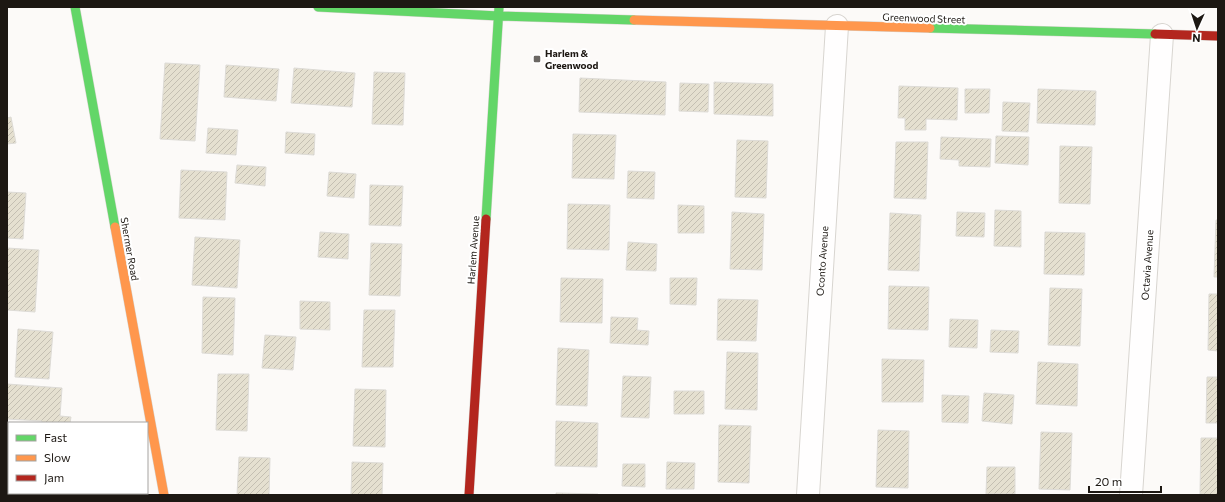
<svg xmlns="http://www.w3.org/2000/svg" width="1225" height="502" viewBox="0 0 1225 502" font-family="Commissioner,sans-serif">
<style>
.building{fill:url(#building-hatch);stroke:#dddbd6}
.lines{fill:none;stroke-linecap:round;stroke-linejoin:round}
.street-casing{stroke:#d8d5d0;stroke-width:24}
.fast-casing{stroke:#d8d5d0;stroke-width:10}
.slow-casing{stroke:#d8d5d0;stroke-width:10}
.jam-casing{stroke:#d8d5d0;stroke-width:10}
.street{stroke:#fffefe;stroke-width:22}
.fast{stroke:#63d668;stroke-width:9}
.slow{stroke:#ff974d;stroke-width:9}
.jam{stroke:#b3261e;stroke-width:9}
.poi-dot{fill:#6b6763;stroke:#fff;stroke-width:1.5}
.labels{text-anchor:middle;stroke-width:4;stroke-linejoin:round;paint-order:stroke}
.street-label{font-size:10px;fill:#1d1813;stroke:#fff}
.poi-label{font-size:10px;font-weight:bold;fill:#1d1813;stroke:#fff;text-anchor:start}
</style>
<defs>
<pattern id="building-hatch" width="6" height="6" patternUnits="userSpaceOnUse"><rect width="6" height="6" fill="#e5e0d0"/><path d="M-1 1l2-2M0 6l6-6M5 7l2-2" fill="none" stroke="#c4bfb2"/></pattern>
</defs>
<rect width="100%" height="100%" fill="#fcfaf8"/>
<path class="building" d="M165,63L200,65L195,141L160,139Z
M226,65L279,69L276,101L224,97Z
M294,68L355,73L352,107L291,103Z
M374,72L405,73L403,125L372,124Z
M580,78L666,82L665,115L579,112Z
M714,82L773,84V116L714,114Z
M680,83L709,84L708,112L679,111Z
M899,86L958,88L957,120L926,119V130H905V118H898Z
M965,89H990L989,113H965Z
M1038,89L1096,91L1095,125L1037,123Z
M1003,102L1030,103L1028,132L1002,131Z
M11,117L16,143L7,144V118Z
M208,128L238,130L236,155L206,153Z
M286,132L315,134L314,155L285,153Z
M573,134L616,135L614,179L572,178Z
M996,136L1029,137L1028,165L995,163Z
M941,137L991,139L990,167L959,166V160L940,159Z
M737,140L768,141L766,198L735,197Z
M896,142H928L926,199L894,198Z
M1060,146L1092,147L1090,204L1059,203Z
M237,165L266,167L265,186L235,183Z
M181,170L227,172L225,220L179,218Z
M628,171L655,172L654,199L627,198Z
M329,172L356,174L354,198L327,196Z
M370,185L403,186L401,226L369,225Z
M7,192L26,193L23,239L7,238Z
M568,204L610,205L609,250L567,249Z
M678,205L704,206V233H678Z
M995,210L1021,211V247L994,246Z
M732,212L764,214L762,270L730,269Z
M957,212L985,213L984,237L956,236Z
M890,213L921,215L919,271L888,270Z
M1216,220H1218V277H1214Z
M320,232L349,234L348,259L318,257Z
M1045,232L1085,233L1084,275L1044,274Z
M195,237L240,240L237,288L192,285Z
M628,242L657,244L656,271L626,270Z
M371,243L402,244L400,296L369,295Z
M7,248L39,250L35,312L7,310Z
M561,278L603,279L602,323L560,322Z
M670,278H697L696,305L670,304Z
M889,286L929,287L928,330L888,329Z
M1050,288L1082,289L1080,346L1048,345Z
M1209,294H1218V351L1208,350Z
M203,297L235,298L233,355L202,353Z
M718,299L758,300L756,341L717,340Z
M300,301L330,302V330L300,329Z
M364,310H395L393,367H362Z
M611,317L638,318L637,330L649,331L648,345L610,343Z
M950,319L978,320L977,348L949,347Z
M18,329L53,332L49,379L15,377Z
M991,330L1019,331L1018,353L990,352Z
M265,335L296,337L293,370L262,368Z
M558,348L589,350L587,406L556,405Z
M727,352L758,353L757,410L725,409Z
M882,359L924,360L923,402H882Z
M1038,362L1078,364L1077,406L1036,404Z
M218,374H249L247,431L216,430Z
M623,376L651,377L649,418L621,417Z
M1207,377H1218V423H1206Z
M7,384L62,388L60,416L71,417L70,423H42V421L7,419Z
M355,389L386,390L385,447L353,446Z
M674,391H704V414H674Z
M984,393L1014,395L1012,424L982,421Z
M942,395L969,396L968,423L942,422Z
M556,421L598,423L597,467L555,466Z
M719,425L751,426L749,483L718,482Z
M878,430L909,431L908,488L876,487Z
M1041,432L1072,433L1070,490L1039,489Z
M1201,438H1218V495L1200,494Z
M239,457L270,458L269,495H237Z
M352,462L383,463L382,495H351Z
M667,462L695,463L694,489H666Z
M623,464H645V487L622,486Z
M987,467H1015V494H986Z
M25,493H82V495Z
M556,493L598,494V495H556Z"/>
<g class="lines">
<g class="street-casing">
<path id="street" d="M808,495L837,26
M1131,495L1162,35"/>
</g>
<g class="fast-casing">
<path id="fast" d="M75,7L115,227
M318,7L499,16L634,20
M930,28L1155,34
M486,219L499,7"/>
</g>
<g class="slow-casing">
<path id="slow" d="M634,20L930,28
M115,227L164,495"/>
</g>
<g class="jam-casing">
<path id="jam" d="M1155,34L1218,36
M469,495L486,219"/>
</g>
<use href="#street" class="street"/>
<use href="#fast" class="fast"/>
<use href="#slow" class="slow"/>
<use href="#jam" class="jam"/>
</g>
<rect class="poi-dot" x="533" y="55" width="8" height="8" rx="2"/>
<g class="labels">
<g class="street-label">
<text transform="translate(924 18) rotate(2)" y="4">Greenwood Street</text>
<text transform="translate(130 249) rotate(80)" y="4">Shermer Road</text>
<text transform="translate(473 250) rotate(-86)" y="4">Harlem Avenue</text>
<text transform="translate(822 261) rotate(-86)" y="4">Oconto Avenue</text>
<text transform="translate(1147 265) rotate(-86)" y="4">Octavia Avenue</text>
</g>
<g class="poi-label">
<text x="545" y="57">Harlem &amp;<tspan x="545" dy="12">Greenwood</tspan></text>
</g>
</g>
<rect width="1225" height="502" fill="none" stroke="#1d1813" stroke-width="16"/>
<rect x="8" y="422" width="140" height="72" fill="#ffffff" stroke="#a5a3a1"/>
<rect x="16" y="435" width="20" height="6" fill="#63d668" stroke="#a5a3a1"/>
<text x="44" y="442" font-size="12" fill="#1d1813">Fast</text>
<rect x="16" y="455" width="20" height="6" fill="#ff974d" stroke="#a5a3a1"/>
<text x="44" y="462" font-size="12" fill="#1d1813">Slow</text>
<rect x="16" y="475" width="20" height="6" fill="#b3261e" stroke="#a5a3a1"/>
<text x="44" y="482" font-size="12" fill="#1d1813">Jam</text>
<g transform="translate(1197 28) rotate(183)" stroke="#ffffff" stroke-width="3" paint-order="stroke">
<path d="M0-3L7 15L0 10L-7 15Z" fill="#1d1813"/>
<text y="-6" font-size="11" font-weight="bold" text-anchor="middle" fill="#1d1813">N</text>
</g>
<path d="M1089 486v6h72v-6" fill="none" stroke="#1d1813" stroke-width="2"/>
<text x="1095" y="486" font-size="12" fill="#1d1813" stroke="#ffffff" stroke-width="3" paint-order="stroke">20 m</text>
</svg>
